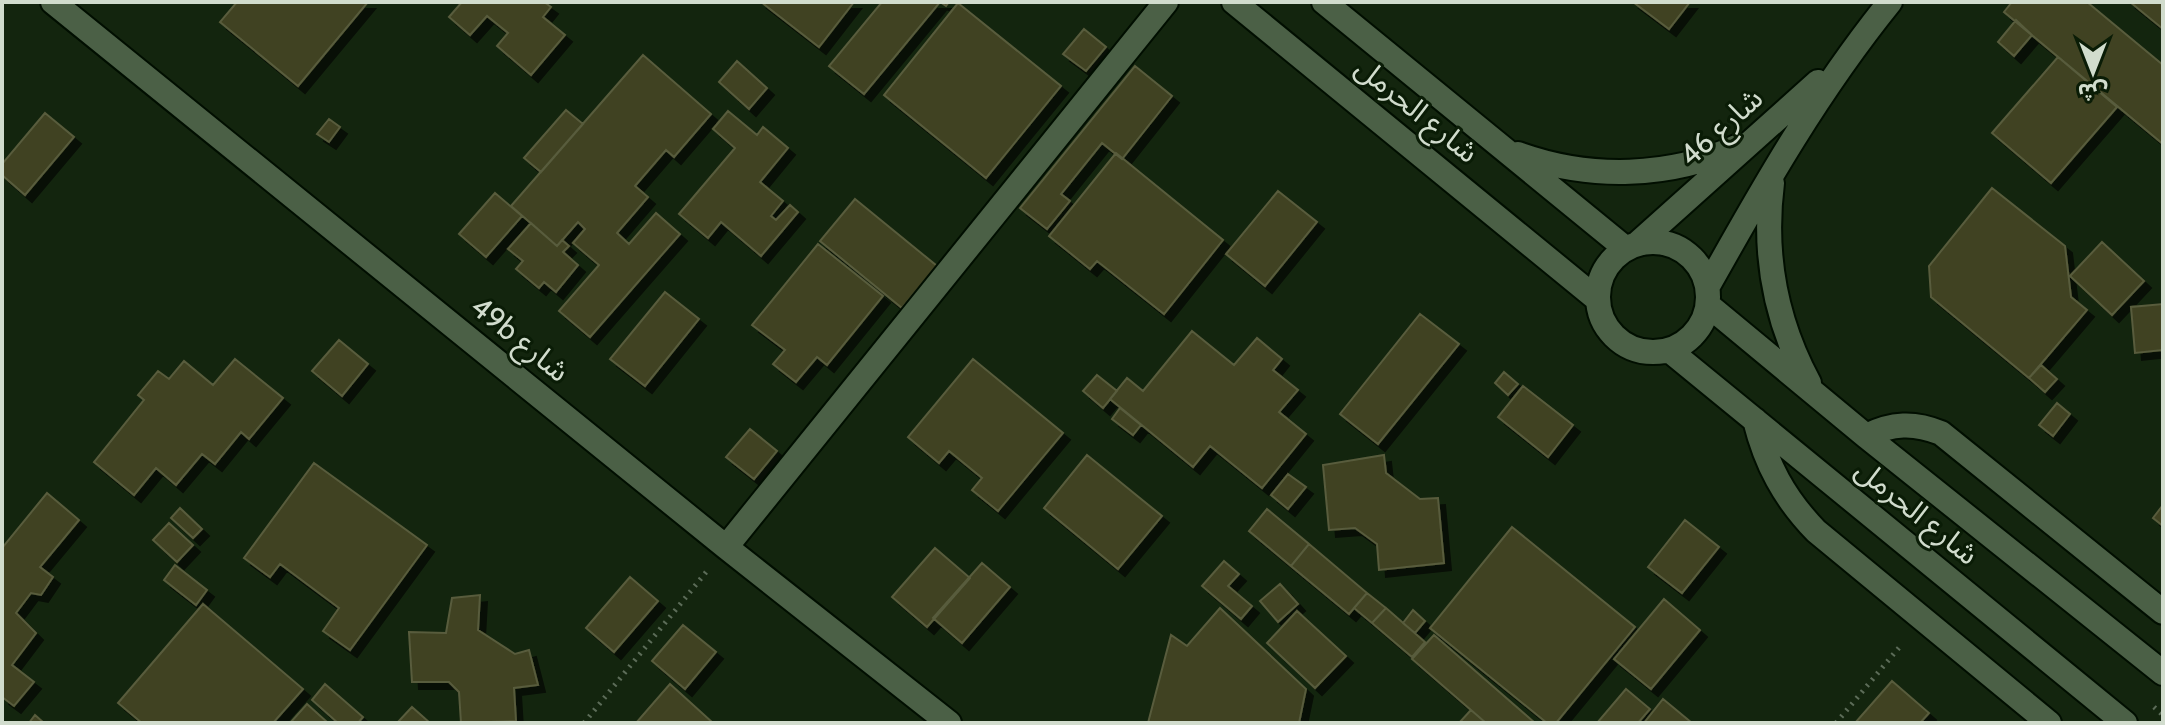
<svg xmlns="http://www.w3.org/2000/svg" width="2165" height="725" viewBox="0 0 2165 725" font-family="Cabin,'Noto Sans Arabic',sans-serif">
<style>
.building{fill:#3f4223;stroke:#595c3c;stroke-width:2;filter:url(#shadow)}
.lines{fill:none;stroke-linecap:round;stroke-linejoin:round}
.minor-casing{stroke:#010e00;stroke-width:28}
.path{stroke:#5c6c58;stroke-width:5;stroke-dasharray:2 6;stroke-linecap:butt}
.minor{stroke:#4b6046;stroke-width:24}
.labels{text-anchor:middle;stroke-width:6;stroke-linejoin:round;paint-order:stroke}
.street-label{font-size:30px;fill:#d1dccd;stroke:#0a1c06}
</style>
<defs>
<filter id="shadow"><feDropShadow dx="7" dy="7" stdDeviation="0" flood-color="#0009"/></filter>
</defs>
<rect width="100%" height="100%" fill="#13250e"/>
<path class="building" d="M237,2H368L298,86L220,22Z
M462,2H544L551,7L543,17L565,35L531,75L497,46L508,33L487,16L470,35L449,17Z
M761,2H854L819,47Z
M882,2H949L946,6L940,2L864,94L829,66Z
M1633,2H1690L1669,29Z
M2012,2H2087L2163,65V144L2004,12Z
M2130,2H2163V29Z
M958,3L1061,86L986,178L884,95Z
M2016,20L2032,35L2014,56L1998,42Z
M1084,29L1106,47L1086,71L1063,54Z
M643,55L711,114L674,157L666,150L635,186L648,197L617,233L629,244L656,213L680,234L590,337L559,311L599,265L573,243L585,229L578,222L557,246L511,206Z
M2058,57L2117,107L2051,183L1992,133Z
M737,61L767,88L749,109L719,82Z
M1135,66L1172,96L1122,159L1102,143L1061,194L1070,201L1047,229L1020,208Z
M566,110L583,124L541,172L524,158Z
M728,111L757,135L763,127L788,148L760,182L783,201L771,216L776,220L790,205L798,212L761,256L721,222L708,238L679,214L735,148L713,129Z
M45,113L74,137L25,195L2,175V164Z
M329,119L340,127L329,142L317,134Z
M1116,153L1223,240L1164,314L1097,261L1090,269L1049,236Z
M1992,188L2065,246L2071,297L2087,310L2029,378L1931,297L1929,266Z
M1278,191L1317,222L1265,286L1226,254Z
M495,193L522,216L486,257L459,234Z
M855,199L937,266L902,308L820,241Z
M531,223L557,246L562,240L569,246L563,252L578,265L556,292L544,282L539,288L516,269L523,261L508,249Z
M2102,242L2144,281L2112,315L2070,276Z
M818,244L883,296L827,365L817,357L796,382L773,364L785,350L752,325Z
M665,292L699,319L645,386L610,359Z
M2163,304V364L2162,350L2135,353L2131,307Z
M1420,314L1459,344L1378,444L1340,414Z
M1192,331L1234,365L1257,338L1282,359L1273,370L1298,390L1279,412L1306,434L1262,488L1210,446L1193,467L1110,399L1127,378L1143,391Z
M339,340L368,364L342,396L312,371Z
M235,359L283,398L249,439L241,432L215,464L202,454L176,485L156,468L134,495L94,462L144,400L138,395L158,371L169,379L184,361L213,385Z
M973,359L1063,433L998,511L972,490L982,478L949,451L939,463L908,437Z
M2041,365L2057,379L2045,392L2029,378Z
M1504,372L1518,384L1508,395L1495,383Z
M1097,375L1117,391L1103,408L1083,391Z
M1523,386L1573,425L1548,457L1498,417Z
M2057,403L2070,414L2053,436L2039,425Z
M1120,408L1141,425L1133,435L1112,419Z
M750,429L777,451L754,479L726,457Z
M1087,455L1162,516L1118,569L1044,508Z
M1384,455L1386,473L1420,499L1438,498L1444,563L1379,570L1377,544L1355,528L1329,530L1323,465Z
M314,463L427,545L350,650L323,631L339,608L280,564L270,577L244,558Z
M1288,474L1306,487L1288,509L1271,495Z
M47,493L79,520L40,567L53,577L41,595L31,593L16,613L36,633L12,665L34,682L14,706L2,697V548Z
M2163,505V526L2153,518Z
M180,508L202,529L193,538L171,518Z
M1267,509L1309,544L1291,566L1249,531Z
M1685,520L1719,547L1682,593L1648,567Z
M169,523L193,545L177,562L153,540Z
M1512,527L1635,627L1556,723H1547L1430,628Z
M1309,544L1367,593L1349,614L1291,566Z
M935,548L970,578L927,627L892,597Z
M1224,561L1239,574L1228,586L1252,606L1241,619L1202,586Z
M982,563L1010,587L962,643L933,618Z
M175,565L207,590L196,605L164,580Z
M630,577L658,601L614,652L586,628Z
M1280,584L1298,604L1278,622L1260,601Z
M1367,593L1386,608L1372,623L1354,608Z
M480,595L478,630L515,654L529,650L538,685L514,688L516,721L461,723L459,692L449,682H412L409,632L446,633L452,598Z
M1664,599L1700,630L1651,689L1614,659Z
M203,604L303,689L273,723H142L118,703Z
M1220,608L1306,689L1299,723H1148L1171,635L1187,646Z
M1386,608L1425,642L1412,657L1372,623Z
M1413,610L1425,621L1415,633L1403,623Z
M1297,611L1346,656L1315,688L1267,643Z
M683,625L716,652L685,689L652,661Z
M1434,635L1535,723H1486L1412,659Z
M1892,681L1929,713L1920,723H1855Z
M325,684L363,717L358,723H338L312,700Z
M670,684L713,723H636Z
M1626,689L1650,709L1638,723H1597Z
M1663,699L1692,723H1644Z
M307,704L327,722L326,723H290Z
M412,707L430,723H397Z
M1471,710L1486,723H1459Z
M35,715L44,723H29Z"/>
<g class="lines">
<g class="minor-casing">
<path id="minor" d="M53,2L726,547L949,723
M1234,2L1597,299
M1324,2L1625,248
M1518,154C1590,180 1670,178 1739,146
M1772,183C1763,253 1775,320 1809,383
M1598 297a55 55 0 1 1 110 0a55 55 0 1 1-110 0Z
M1637,244L1818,82
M1708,286C1764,186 1818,91 1890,2
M1708,305L1866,436L2163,673
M1669,350L2125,723
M1755,420C1766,464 1784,498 1816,531L2049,723
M1866,436C1892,423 1914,422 1941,433L2163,612
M726,547L1166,2"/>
</g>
<path class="path" d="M2154,707L2163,715
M584,723L707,571
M1836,723L1902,644"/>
<use href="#minor" class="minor"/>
</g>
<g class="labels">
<g class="street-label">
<text transform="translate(1417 110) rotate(39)" y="10">شارع الحرمل</text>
<text transform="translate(1721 127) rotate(-42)" y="10">شارع 46</text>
<text transform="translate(520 339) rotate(39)" y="10">49b شارع</text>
<text transform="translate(1917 512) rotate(39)" y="10">شارع الحرمل</text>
</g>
</g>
<rect width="2165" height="725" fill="none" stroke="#d1dccd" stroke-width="8"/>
<g transform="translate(2093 72) rotate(180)" stroke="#0a1c06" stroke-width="6" paint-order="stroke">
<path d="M0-6L14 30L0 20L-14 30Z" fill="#d1dccd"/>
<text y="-12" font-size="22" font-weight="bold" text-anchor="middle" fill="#d1dccd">ش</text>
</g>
</svg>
